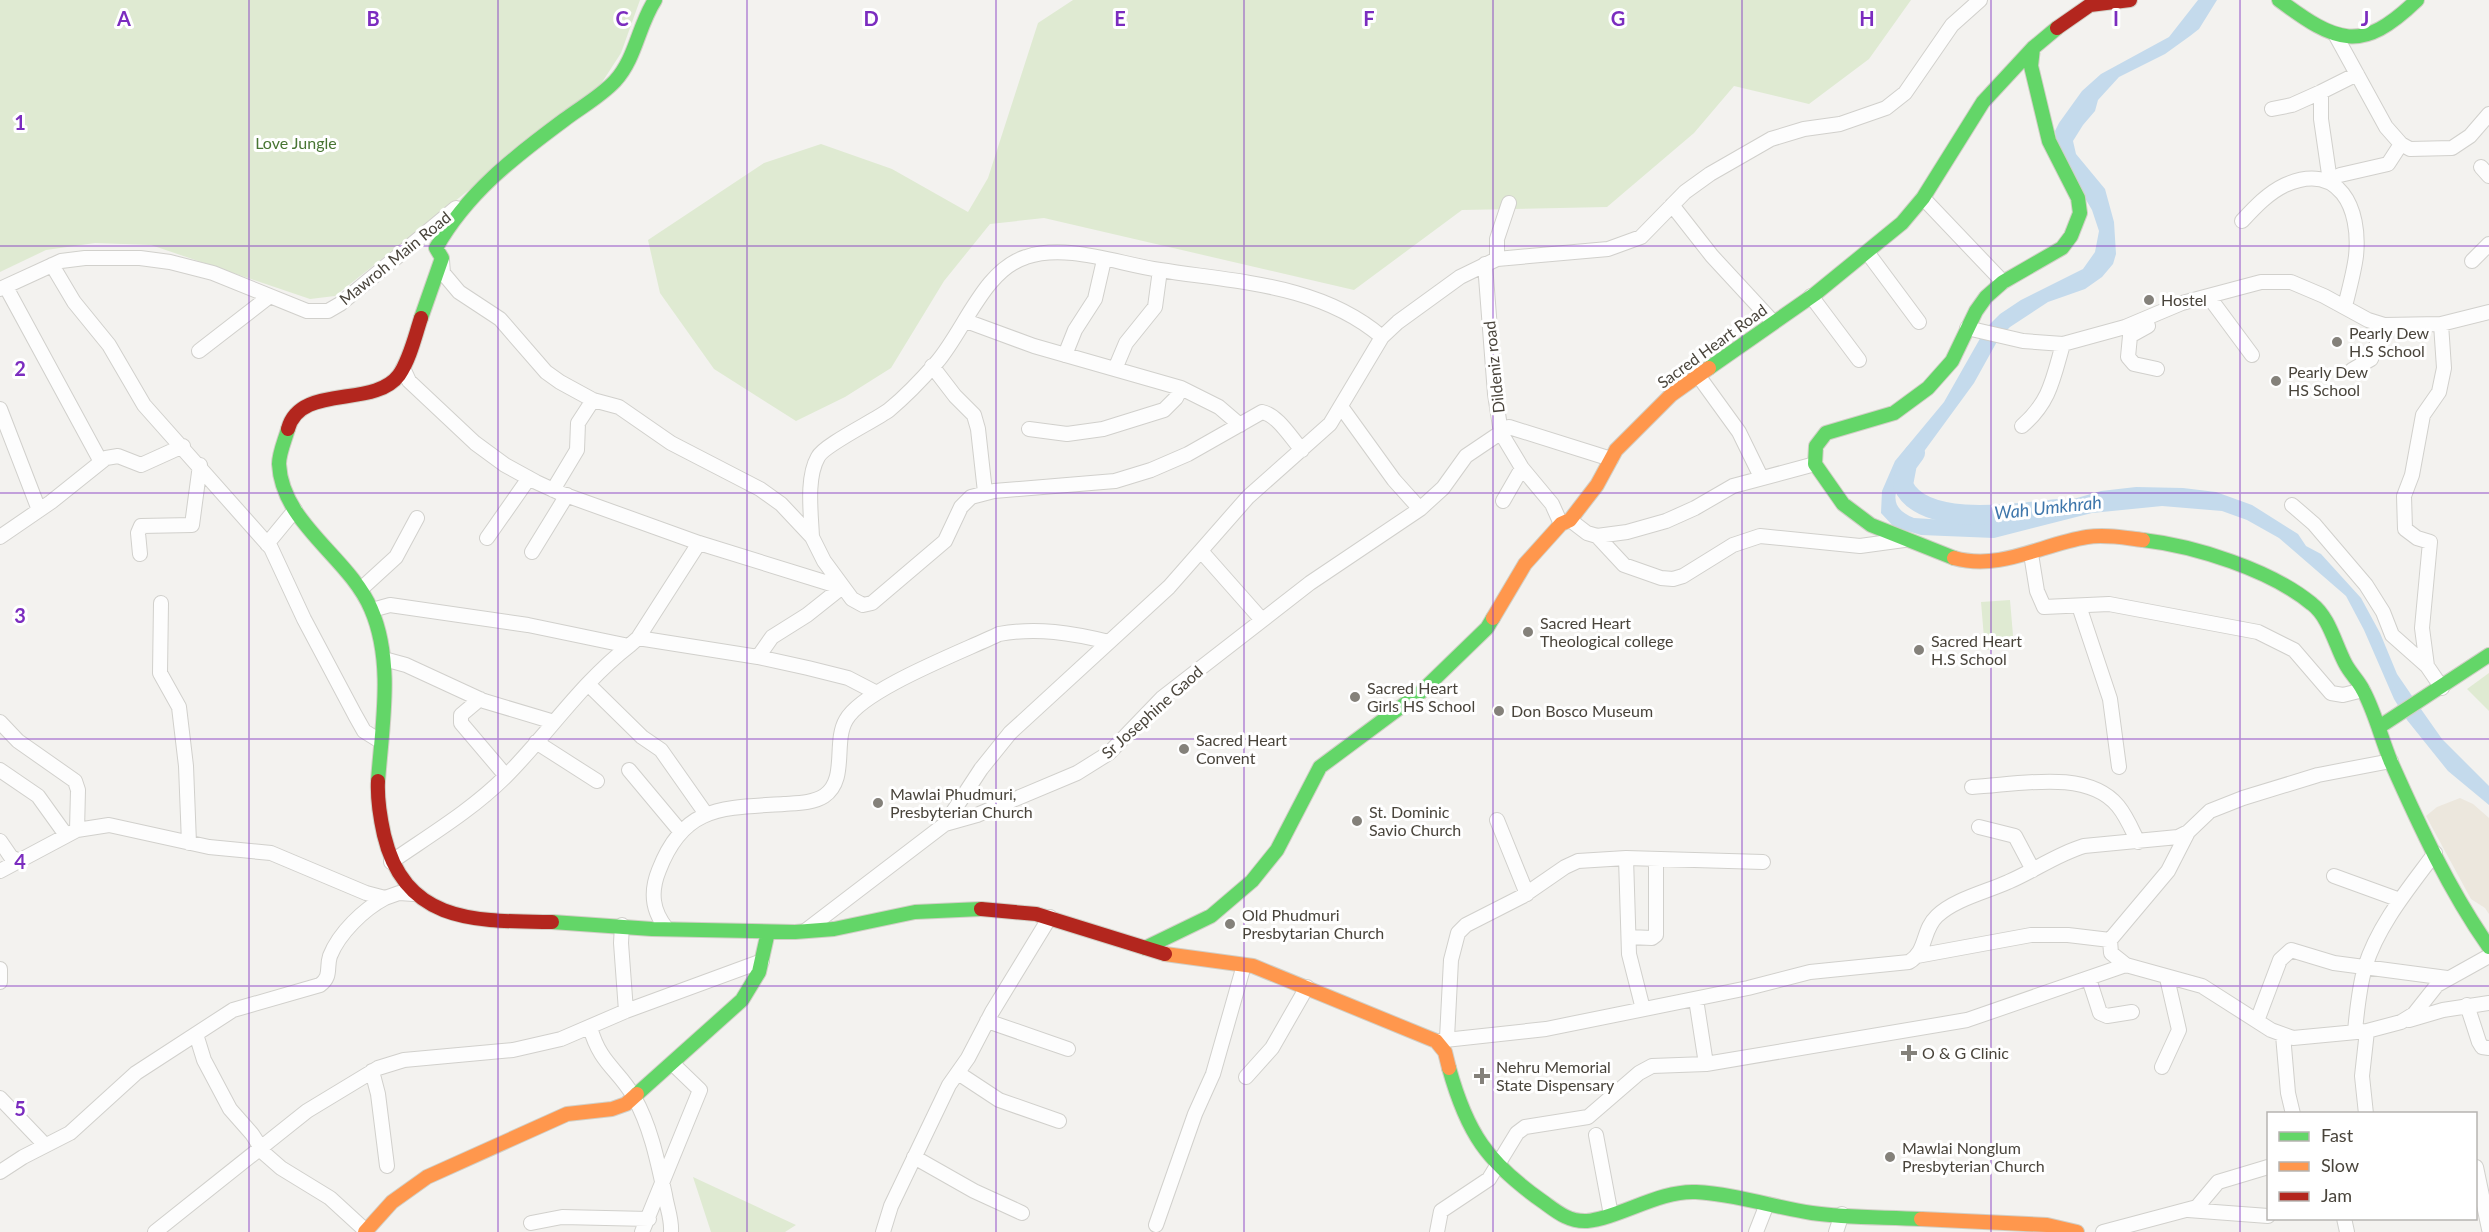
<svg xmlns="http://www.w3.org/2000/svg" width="2489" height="1232" viewBox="0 0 2489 1232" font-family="Lato,sans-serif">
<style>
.commercial{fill:#ece7dd}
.green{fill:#dfead2}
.water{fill:#c4daec}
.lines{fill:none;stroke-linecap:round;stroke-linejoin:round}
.river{stroke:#c4daec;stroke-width:20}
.street-casing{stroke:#d1d0cc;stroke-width:16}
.fast-casing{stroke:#d1cfc6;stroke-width:16}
.slow-casing{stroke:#d1cfc6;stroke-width:16}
.jam-casing{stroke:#d1cfc6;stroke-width:16}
.street{stroke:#fdfdfd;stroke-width:14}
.fast{stroke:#63d668;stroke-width:14}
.slow{stroke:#ff974d;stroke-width:14}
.jam{stroke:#b3261e;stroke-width:14}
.grid{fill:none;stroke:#7b2cbf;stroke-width:1.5;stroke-opacity:0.55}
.poi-dot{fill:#84817a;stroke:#fff;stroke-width:2}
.labels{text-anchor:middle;stroke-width:6;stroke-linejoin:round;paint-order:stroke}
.park-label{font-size:16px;fill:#487533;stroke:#fff}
.street-label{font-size:16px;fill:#49443b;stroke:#fff}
.poi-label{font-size:16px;fill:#49443b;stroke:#fff;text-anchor:start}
.water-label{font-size:18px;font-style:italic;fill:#3e76ab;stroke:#fff}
.grid-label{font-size:20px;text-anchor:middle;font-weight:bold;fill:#7b2cbf;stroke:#fff;stroke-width:6;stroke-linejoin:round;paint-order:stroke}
</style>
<rect width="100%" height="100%" fill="#f3f2ef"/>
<path class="commercial" d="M2460,798L2473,804L2489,818V914L2485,908L2471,899L2426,816L2437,807Z"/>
<path class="green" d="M0,0H640L621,53L599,87L335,296L310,299L151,245L95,243L46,250L0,272Z
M1073,0H1911L1869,59L1809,104L1734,86L1694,133L1607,207L1462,210L1354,290L1044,218L990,224L944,281L891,368L845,397L796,421L714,369L660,293L648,240L764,163L821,144L892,169L968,212L988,178L1038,23Z
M2010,600L2014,647L1985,650L1981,602Z
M2489,673V711L2467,689Z
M693,1177L796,1225L785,1232H711Z"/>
<path class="water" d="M2198,0H2217L2199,29L2190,36L2165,54L2119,77L2098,100L2095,111L2083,125L2073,141L2076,154L2105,189L2114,222L2116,254L2113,264L2102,277L2085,289L2048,302L2010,327L1999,338L1974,383L1898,487C1891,503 1899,512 1914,518L1991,523L2101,491L2136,487L2183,488L2216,492L2252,505L2298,534L2306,546L2321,554L2361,598L2380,633L2397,674L2423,712L2442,739L2489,786V805L2448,771L2407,720L2394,699L2364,630L2346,596L2279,538L2247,520L2222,511L2162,506L2092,513L1994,538L1921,535L1894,527L1881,513L1882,491L1895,461L1944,402L1986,328L2000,314L2021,300L2083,269L2095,252L2099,231L2092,210L2058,152L2055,131L2059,123L2082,91L2101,74L2169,37Z"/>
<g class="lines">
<path class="river" d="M1915,453L1907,464L1903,485C1923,529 2019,513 2058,509"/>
<g class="street-casing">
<path id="street" d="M2336,36L2386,127L2401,144L2410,149L2452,148L2470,136L2489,114
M2321,92L2357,74
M2272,109L2292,105L2321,92V119L2330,181
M2481,167L2489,176
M2340,175L2388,164L2401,144
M1923,198L2003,282
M1672,205L1712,256L1773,322
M2242,221C2255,207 2268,193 2285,185C2339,161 2361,208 2356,256C2354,272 2349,290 2345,306
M1867,252L1919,322
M1497,259V239L1509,203
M442,260L443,273L459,292L500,319L546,372L560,382L593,400L619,407L671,443L760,489L781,504L812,537L824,561L852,599L863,605L872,603L945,541L961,507L971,497L994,491L1115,481L1151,470L1188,454L1262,412C1278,415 1291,438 1302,450
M2472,261L2489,244
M1485,264L1495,394L1501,433L1522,468L1552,504L1561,524
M52,265L74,302L109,345L144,405L271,548L304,619L355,715L364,731L380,741
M6,287L101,462
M0,289L61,261L85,258H140L170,262L213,273L307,311H328L340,304L456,208
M1811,296L1859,360
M2209,297L2252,355
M966,321L1034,346L1181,388L1219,407L1240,425
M2441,324L2444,368L2439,392L2423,415L2412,475L2404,496L2405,529L2417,538L2430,542L2422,628L2427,666L2442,688
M2148,326L2130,336L2128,357L2134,364L2157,369
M1967,328L2023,341L2063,344L2125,327L2182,303L2261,282H2291L2324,296L2368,320L2384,325L2441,324L2489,312
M199,351L270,296
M1065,355L1075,330L1095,299L1104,260
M932,366L955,396L974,415L978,429L985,492
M403,368L409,381L475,443L505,465L536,482L560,493L699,543L844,588
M1115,369L1126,343L1155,307L1160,270
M2352,370L2371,359L2384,325
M1697,374L1739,432L1761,477
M1342,408L1394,480L1420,509
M0,409L39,510
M2022,426C2050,402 2053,379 2063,344
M1029,429L1067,434L1103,429L1164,410L1176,398L1181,388
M553,490L577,450L578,423L593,400
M1503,501L1522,468
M2292,505L2314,524L2366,585L2383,612L2392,635L2427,666
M1570,520L1587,533L1597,536L1627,532L1666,521L1695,508L1733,486L1815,464
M1597,536L1624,565L1661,578L1673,579L1683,576L1733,545L1760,536L1860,546L1904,540
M0,537L51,502L106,458L118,456L141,465L183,446
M812,537C811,513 806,478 818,457C824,445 874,421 889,410C906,396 923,378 937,362C965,329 984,270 1026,257C1067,243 1118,264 1160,270C1236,282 1320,284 1382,337
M487,538L529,478
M267,544L295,510
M1201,551L1262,620
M532,552L567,495
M140,554L138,533L141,526L192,525L200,465
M2031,554L2037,591L2044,607L2109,604L2258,632L2294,650L2331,693L2343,695L2363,690
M361,589L396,557L417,518
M161,603L160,673L179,707L186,766L189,843
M2079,606L2110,699L2119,767
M372,610L390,605L528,625L629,646L638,638L758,657L808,668L848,678L875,692
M638,638L699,543
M758,657L772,637L807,615L841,588
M384,659L406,665L484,701L554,722
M588,684L642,737L661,750L706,814
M480,699L461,715V723L506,776
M0,722L18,741L75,781L78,790L77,830
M536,742L597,781
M0,770L38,796L66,835
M629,770L680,831
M1972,787C2016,785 2087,768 2118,806C2127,817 2132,830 2138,842
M1497,820L1527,894
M945,824L981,769L1010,733L1169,587L1248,497L1330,424L1382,337L1398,322L1460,277L1497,259L1608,249L1641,237L1685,192L1710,174L1771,139L1804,129L1840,124L1886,108L1905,93L1952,25L1980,0
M1979,827L2015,836L2033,870
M2188,832L2168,871L2110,940L2111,953L2126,965L2202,986L2271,1030L2293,1038L2367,1031L2401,1022L2414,1014L2437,985L2489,956
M0,841L11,857L17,860
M1626,858L1629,954L1643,1009
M391,862C430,835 472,810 506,776C548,734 581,683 629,646
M0,871L77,830L109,825L209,847L271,853L366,893L385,898L399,893L414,894
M2334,876L2400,900
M622,925L621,943L626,1011
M667,929C652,911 650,892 659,870C684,805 722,808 784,804C797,803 813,803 824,796C848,780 833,742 846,720C863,689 964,651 999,634C1037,627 1072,633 1109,642
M805,931L945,824L977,815L1077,773L1109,753L1162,698L1310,583L1420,509L1443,488L1466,456L1509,427L1611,459
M1629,937L1652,938L1656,935V859
M1917,956L2031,935H2068L2110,940
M0,969V982
M2089,979L2100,1013L2107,1016L2132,1012
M1696,999L1706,1064
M2467,1005L2479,1042L2482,1047L2489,1048
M2409,1020L2443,1010L2489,1003
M987,1021L1068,1049
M2257,1021L2280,960L2291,950L2334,963L2447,978
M590,1027C600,1064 618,1069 634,1097C651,1127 658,1163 665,1195C667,1208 672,1219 671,1232
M2355,1031C2357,1010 2359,988 2365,967C2378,925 2409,888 2435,853
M196,1034L204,1060L230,1109L252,1134L265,1154L281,1168L330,1198L366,1231
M2283,1035L2288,1093L2293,1114
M1447,1038L1451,960L1458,933L1466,925L1523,896L1565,867L1578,861L1626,858L1763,862
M1436,1041L1546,1029L1748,988L1810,972L1909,962C1927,952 1922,930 1937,916C1955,899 1986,892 2008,882C2034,871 2057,854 2084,846L2178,837L2188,832L2210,811L2243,798L2318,775L2391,761
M2162,1067L2179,1030L2167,978
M372,1071L378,1094L387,1166
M958,1073L999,1100L1059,1121
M1246,1077L1272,1048L1307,987
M0,1098L45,1145
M2366,1114L2362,1076L2367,1031
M1596,1135L1611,1215
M914,1157L974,1191L1022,1213
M2476,1167L2489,1229
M0,1172L23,1157L70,1133L136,1073L233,1010L320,985C332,976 326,968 330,956C339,933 364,909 385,898
M2188,1210L2268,1216
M2344,1218L2347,1232
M531,1223L562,1217L649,1219
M1156,1225L1195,1114L1213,1074L1244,965
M155,1232L307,1111L378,1068L404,1060L513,1050L561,1039L626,1011L762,961
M642,1232L700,1090L672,1063
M883,1232L891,1206L949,1085L968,1058L992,1012L1050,917
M1437,1232L1441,1211L1489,1179L1517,1133L1525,1127L1588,1117L1639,1073L1652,1066L1706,1064L1967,1020L2126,965
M1756,1232L1767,1204
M1836,1232L1842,1214
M2103,1232L2197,1207L2218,1182L2268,1167"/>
</g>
<g class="fast-casing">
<path id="fast" d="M2279,0C2337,43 2361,54 2417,0
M421,318L442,258L436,248C467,193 514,157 564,120C581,107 600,97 615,81C636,58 638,26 655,0
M1709,368L1815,294L1902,223L1923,198L1983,102L2033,48L2057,28
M288,429C285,440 279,453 279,464C282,524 349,557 371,609C394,662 382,725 378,781
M2143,540C2195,546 2271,570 2312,604C2329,617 2335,644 2345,663C2350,673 2358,680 2363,690C2375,712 2381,738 2391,762C2419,825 2449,890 2489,947
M1954,558L1871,525L1843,504L1815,464L1816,446L1826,433L1894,413L1928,388L1952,361L1976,311L1986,297L2003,282L2062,248L2071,236L2080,213L2078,198L2049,141L2031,66L2033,48
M2379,727L2489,655
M552,922L652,929L795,932L834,929L915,912L981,909
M1145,948L1211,916L1252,881L1277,850L1320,767L1421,692L1487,628L1493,618
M1449,1068C1467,1133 1487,1162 1542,1201C1556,1211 1568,1222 1587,1221C1619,1218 1660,1190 1696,1192C1735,1194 1773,1207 1812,1213C1847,1218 1885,1217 1921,1219
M637,1094L742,1000L759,972L768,932"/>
</g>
<g class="slow-casing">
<path id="slow" d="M1954,558C2001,571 2042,544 2087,537C2106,534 2125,538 2143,540
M1493,618L1525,564L1561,524L1570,520L1597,485L1616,450L1671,395L1709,368
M1165,954L1253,966L1436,1041L1445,1052L1449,1068
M1921,1219L2047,1225L2077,1232
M365,1232L392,1202L427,1177L567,1114L612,1109L626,1104L637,1094"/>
</g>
<g class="jam-casing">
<path id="jam" d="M2057,28L2090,5L2130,0
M288,429C300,383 374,409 399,375C410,359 415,336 421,318
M378,781C377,800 380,817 384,835C405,924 476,921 552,922
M981,909L1036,914L1165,954"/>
</g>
<use href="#street" class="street"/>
<use href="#fast" class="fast"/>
<use href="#slow" class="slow"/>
<use href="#jam" class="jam"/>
</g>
<path class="grid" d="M249,0V1232M498,0V1232M747,0V1232M996,0V1232M1244,0V1232M1493,0V1232M1742,0V1232M1991,0V1232M2240,0V1232M0,246H2489M0,493H2489M0,739H2489M0,986H2489"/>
<g class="poi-dot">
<circle cx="2149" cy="300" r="6"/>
<circle cx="2337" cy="342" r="6"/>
<circle cx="2276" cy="381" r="6"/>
<circle cx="1528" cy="632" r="6"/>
<circle cx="1919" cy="650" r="6"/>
<circle cx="1355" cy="697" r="6"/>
<circle cx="1499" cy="711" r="6"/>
<circle cx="1184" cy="749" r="6"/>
<circle cx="878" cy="803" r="6"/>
<circle cx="1357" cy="821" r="6"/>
<circle cx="1230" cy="924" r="6"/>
<path d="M1906 1044h6v6h6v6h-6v6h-6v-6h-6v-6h6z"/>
<path d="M1479 1067h6v6h6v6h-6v6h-6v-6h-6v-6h6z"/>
<circle cx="1890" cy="1157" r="6"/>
</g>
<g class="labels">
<g class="park-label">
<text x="296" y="149">Love Jungle</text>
</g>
<g class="street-label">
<text transform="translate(395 258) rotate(-39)" y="6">Mawroh Main Road</text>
<text transform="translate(1712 346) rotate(-36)" y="6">Sacred Heart Road</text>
<text transform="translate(1494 367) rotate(-96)" y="6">Dildeniz road</text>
<text transform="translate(1152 712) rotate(-42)" y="6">Sr Josephine Gaod</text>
</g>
<g class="poi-label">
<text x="2161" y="306">Hostel</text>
<text x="2349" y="339">Pearly Dew<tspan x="2349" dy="18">H.S School</tspan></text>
<text x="2288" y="378">Pearly Dew<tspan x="2288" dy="18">HS School</tspan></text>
<text x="1540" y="629">Sacred Heart<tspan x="1540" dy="18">Theological college</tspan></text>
<text x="1931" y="647">Sacred Heart<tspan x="1931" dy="18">H.S School</tspan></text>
<text x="1367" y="694">Sacred Heart<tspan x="1367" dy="18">Girls HS School</tspan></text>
<text x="1511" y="717">Don Bosco Museum</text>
<text x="1196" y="746">Sacred Heart<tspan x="1196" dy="18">Convent</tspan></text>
<text x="890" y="800">Mawlai Phudmuri,<tspan x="890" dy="18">Presbyterian Church</tspan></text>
<text x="1369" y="818">St. Dominic<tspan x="1369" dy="18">Savio Church</tspan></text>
<text x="1242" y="921">Old Phudmuri<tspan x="1242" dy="18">Presbytarian Church</tspan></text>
<text x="1922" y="1059">O &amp; G Clinic</text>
<text x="1496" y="1073">Nehru Memorial<tspan x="1496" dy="18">State Dispensary</tspan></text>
<text x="1902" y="1154">Mawlai Nonglum<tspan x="1902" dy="18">Presbyterian Church</tspan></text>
</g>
<g class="water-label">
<text transform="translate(2048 508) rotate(-6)" y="6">Wah Umkhrah</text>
</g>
</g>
<g class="grid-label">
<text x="124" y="26">A</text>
<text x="373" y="26">B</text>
<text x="622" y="26">C</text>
<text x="871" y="26">D</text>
<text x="1120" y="26">E</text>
<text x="1369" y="26">F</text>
<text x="1618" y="26">G</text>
<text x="1867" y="26">H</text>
<text x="2116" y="26">I</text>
<text x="2365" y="26">J</text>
<text x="20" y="130">1</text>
<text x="20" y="376">2</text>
<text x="20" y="623">3</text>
<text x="20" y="869">4</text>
<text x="20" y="1116">5</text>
</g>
<rect x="2267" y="1112" width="210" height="108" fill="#ffffff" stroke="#b6b4b1" stroke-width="1.5"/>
<rect x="2279" y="1132" width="30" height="9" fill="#63d668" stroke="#b6b4b1" stroke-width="1.5"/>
<text x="2321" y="1142" font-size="18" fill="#49443b">Fast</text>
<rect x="2279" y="1162" width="30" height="9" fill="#ff974d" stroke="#b6b4b1" stroke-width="1.5"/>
<text x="2321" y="1172" font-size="18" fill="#49443b">Slow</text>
<rect x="2279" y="1192" width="30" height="9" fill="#b3261e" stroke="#b6b4b1" stroke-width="1.5"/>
<text x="2321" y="1202" font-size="18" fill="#49443b">Jam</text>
</svg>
